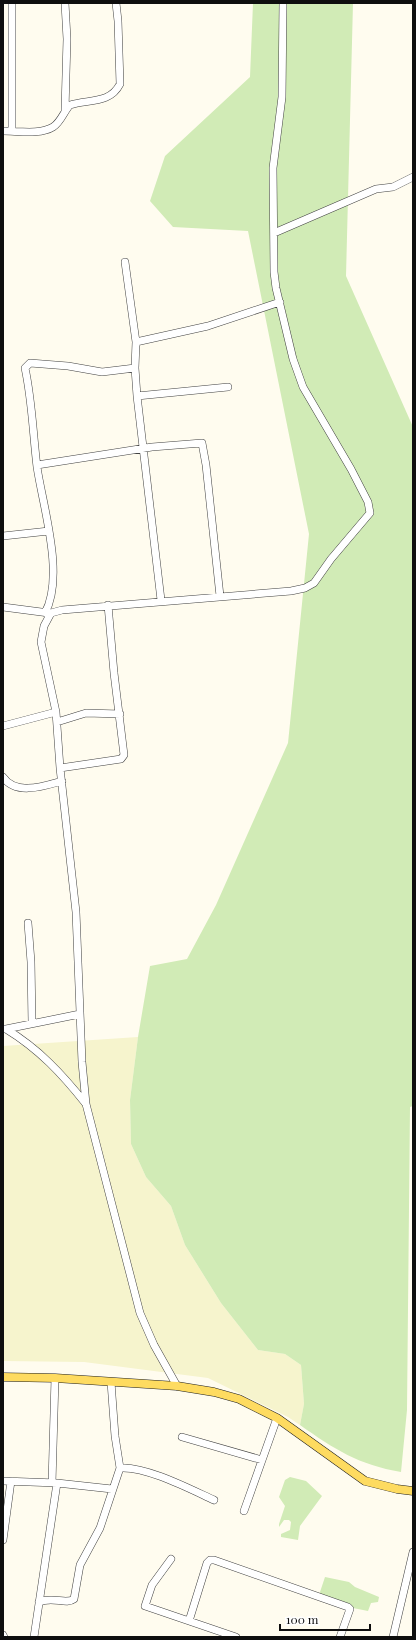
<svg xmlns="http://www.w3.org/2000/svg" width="416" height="1640" viewBox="0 0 416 1640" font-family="'Playfair Display',serif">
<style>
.farmland{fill:#f6f4cd}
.green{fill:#d1ebb6}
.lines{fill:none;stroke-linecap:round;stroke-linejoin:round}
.minor-casing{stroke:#414141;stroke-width:8}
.major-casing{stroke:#1f1f1f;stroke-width:9}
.minor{stroke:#fff;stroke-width:7}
.major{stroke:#fedb60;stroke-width:8}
</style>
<rect width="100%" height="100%" fill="#fffcef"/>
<path class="farmland" d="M138,1037L130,1100L131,1144L146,1177L171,1206L185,1245L221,1303L258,1350L285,1354L301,1365L304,1404L300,1425L288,1417L208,1378L84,1362L3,1361V1046Z"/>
<path class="green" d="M253,3H353L346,276L413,427V1106L410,1107L407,1410L401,1472C359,1465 334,1449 300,1425L304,1404L301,1365L285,1354L258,1350L221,1303L185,1245L171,1206L146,1177L131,1144L130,1100L138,1037L150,966L187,959L216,905L288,743L309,534L248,231L173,227L150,201L165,156L250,77Z
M290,1477L306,1481L322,1496L300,1526L298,1540L281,1537V1534L290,1530L291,1522L289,1520H284L279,1527V1524L285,1506L279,1497L285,1480Z
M325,1577L349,1582L355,1587L379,1597L378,1602L371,1603L368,1611L353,1608L319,1595Z"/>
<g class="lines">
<g class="minor-casing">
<path id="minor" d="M65,3L67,39L65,110
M3,131C18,131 40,135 53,127C61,122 64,111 70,105C89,99 110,104 120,84L118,21L116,3
M12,131V3
M274,233L376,189L393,187L413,177
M125,262L136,342L135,368L137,396L161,600
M136,342L208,326L280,302
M137,396L228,387
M37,465L152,447L202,443L206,465L220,596
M3,536L49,531
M3,607L49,613
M45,613C65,576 43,507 37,467C33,434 32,400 25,368L30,363L68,366L102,372L135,368
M57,722L86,713L120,714
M3,726L56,712
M60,768L121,759L124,755L114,673L108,605
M3,777C16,796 44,786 62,781
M28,923L31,962L32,1023
M3,1029H6C39,1049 62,1074 86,1104
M6,1029L80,1014
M177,1386L154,1345L140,1313L86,1104L82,1062L76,912L60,768L56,712L41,642L44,626L51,613L62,610L291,591L305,588L314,583L331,559L370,513L368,502L351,469L303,387L293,359L276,288L274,272L273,168L282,97L283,3
M182,1437L262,1460
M120,1468C146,1466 190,1489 214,1500
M3,1481L57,1483L112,1489
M52,1483L55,1378
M244,1511L277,1418
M3,1540L11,1481
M171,1559L152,1585L145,1606L236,1637
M39,1602C53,1596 66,1605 74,1599L80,1565L100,1528L120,1468L115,1436L111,1382
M189,1621L207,1563L210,1560H214L348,1607L350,1609L340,1637
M3,1635L4,1637
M34,1637L57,1483
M393,1637L413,1552"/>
</g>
<g class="major-casing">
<path id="major" d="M3,1377L55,1378L177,1386L214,1392L239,1399L277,1418L365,1481L397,1489L413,1491"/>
</g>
<use href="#minor" class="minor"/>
<use href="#major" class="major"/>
</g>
<rect width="416" height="1640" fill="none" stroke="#0e0e0e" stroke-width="8"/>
<path d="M280 1624v6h90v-6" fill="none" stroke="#0e0e0e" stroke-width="2"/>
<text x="286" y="1624" font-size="12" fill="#0e0e0e" stroke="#ffffff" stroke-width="3" paint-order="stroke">100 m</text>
</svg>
